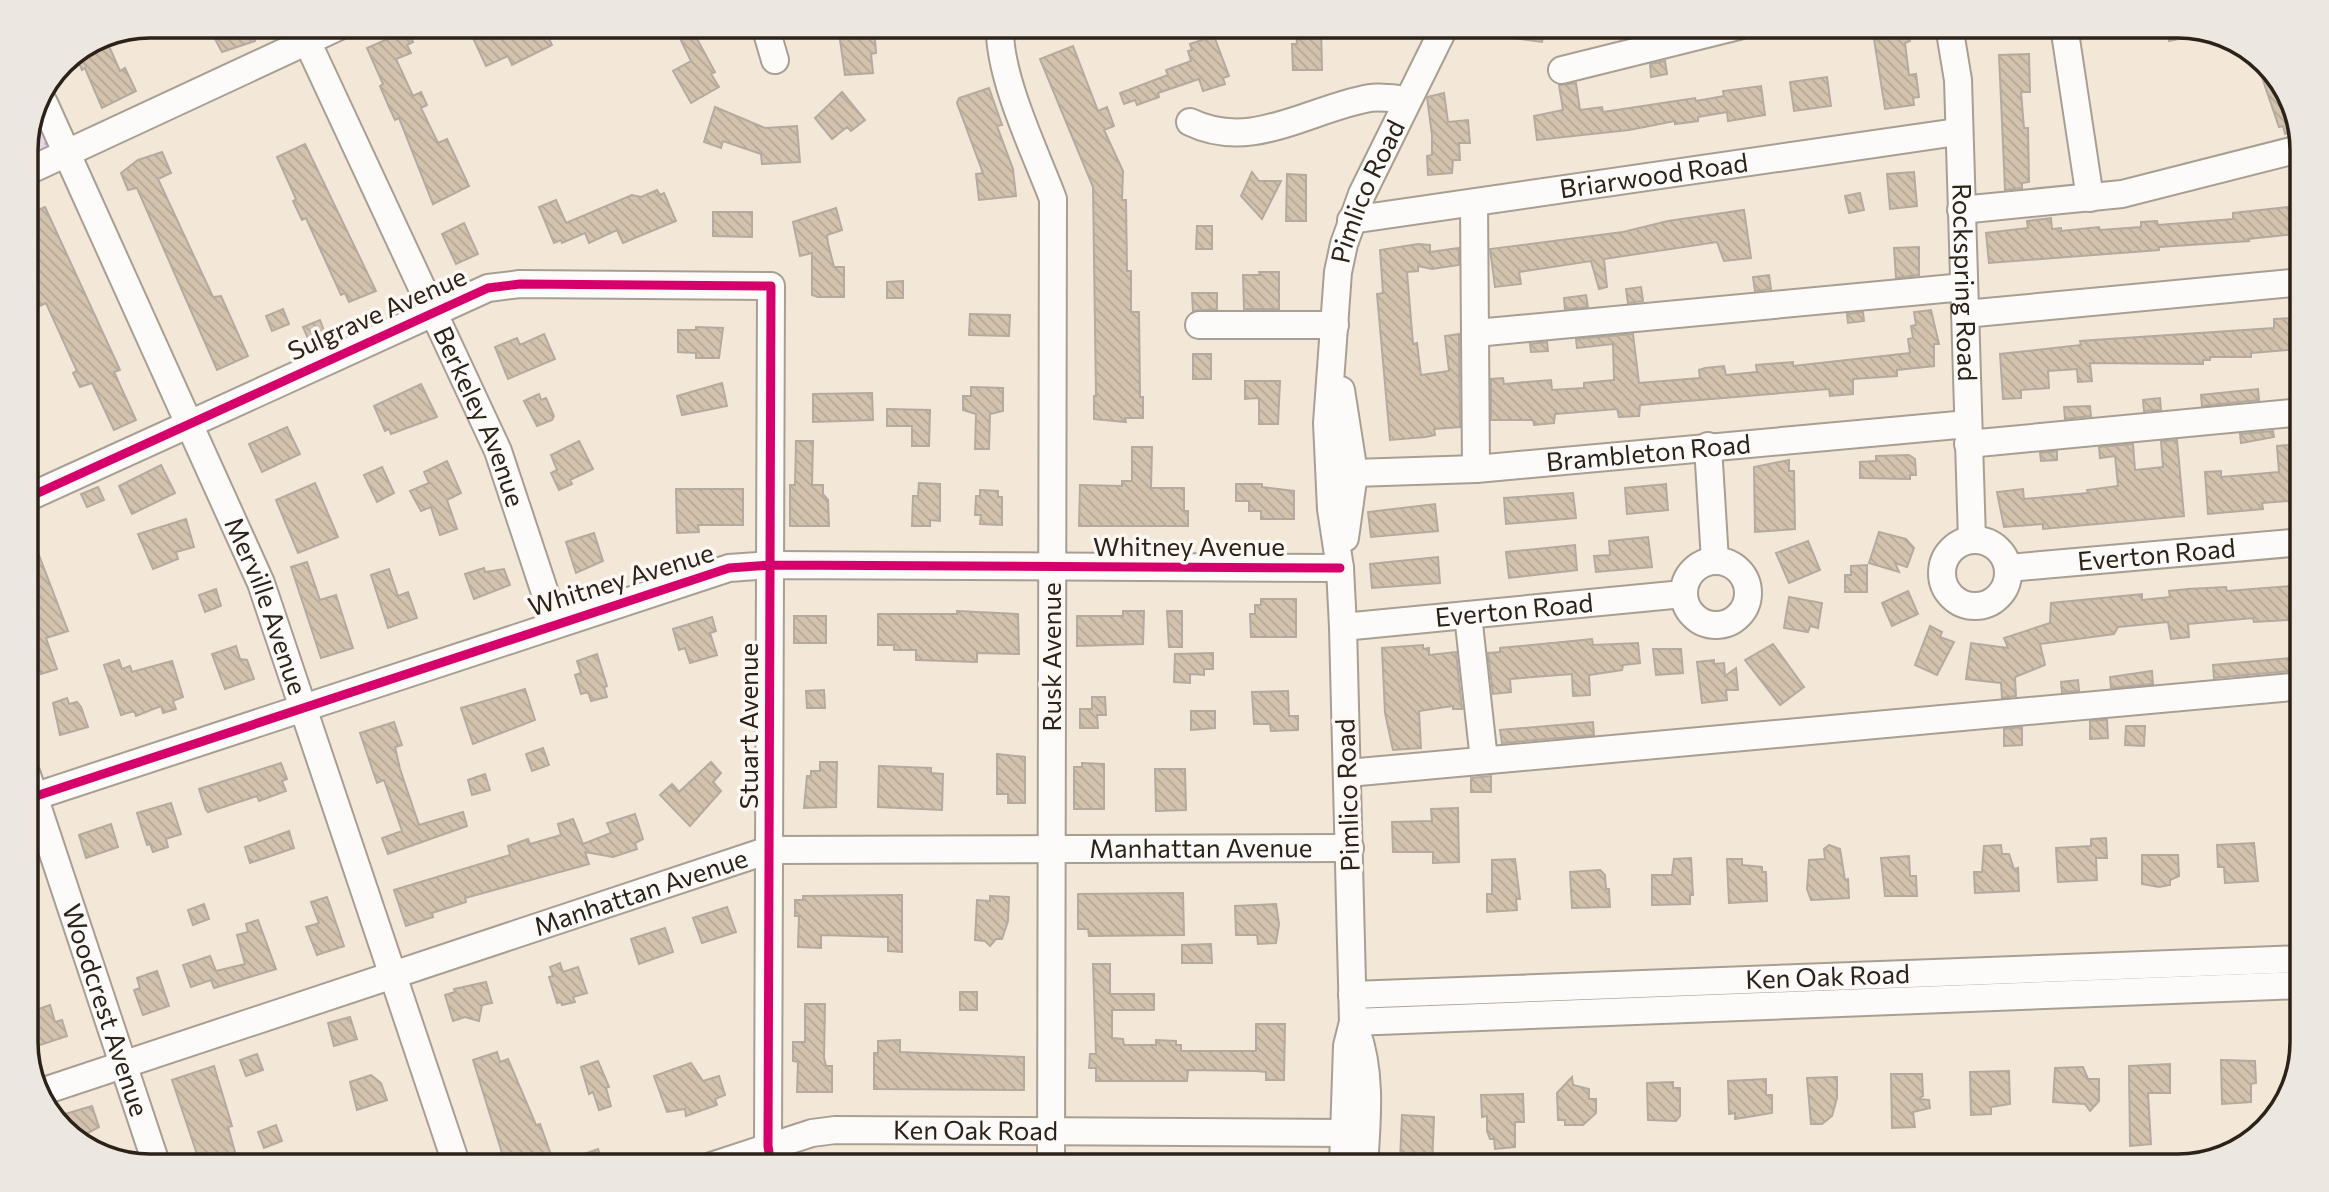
<svg xmlns="http://www.w3.org/2000/svg" width="2329" height="1192" viewBox="0 0 2329 1192" font-family="Commissioner,sans-serif">
<style>
.green{fill:url(#green-dots)}
.building{fill:url(#building-back-hatch);stroke:#b4aa9f;stroke-width:2}
.lines{fill:none;stroke-linecap:round;stroke-linejoin:round}
.minor-casing{stroke:#a89f93;stroke-width:30}
.minor{stroke:#fdfbf9;stroke-width:26}
.cycleway-casing{stroke:#fdf8f3;stroke-width:13}
.cycleway{stroke:#d6006c;stroke-width:9}
.labels{text-anchor:middle;stroke-width:7;stroke-linejoin:round;paint-order:stroke}
.street-label{font-size:26px;fill:#2b2218;stroke:#fdf8f3}
.rim{fill:none;stroke:#2b2218;stroke-width:3.5}
</style>
<defs>
<pattern id="green-dots" width="8" height="8" patternUnits="userSpaceOnUse" patternTransform="scale(1.75)"><rect width="8" height="8" fill="#e9d5eb"/><path d="M2 2h.1M6 6h.1" fill="none" stroke="#c8b7c9" stroke-width="1.8" stroke-linecap="round"/></pattern>
<pattern id="building-back-hatch" width="6" height="6" patternUnits="userSpaceOnUse" patternTransform="scale(1.75)"><rect width="6" height="6" fill="#d3c3ae"/><path d="M-1 5l2 2M0 0l6 6M5-1l2 2" fill="none" stroke="#b5a795"/></pattern>
</defs>
<rect width="100%" height="100%" fill="#f3e7d7"/>
<path class="green" d="M39,114L56,150L26,163V142Z"/>
<path class="building" d="M208,26H248L255,41L222,52Z
M503,26H570L548,37L552,45L512,65L508,56L486,66L474,40Z
M674,26H721L697,39L715,72L711,74L719,87L691,103L673,71L691,61Z
M838,26H874L876,53L871,54L873,73L845,75Z
M1296,26H1321L1322,70H1293L1292,44H1297Z
M1491,26H1545L1542,42L1490,35Z
M1872,26H1907L1910,41L1905,43L1909,75L1916,74L1919,97L1913,98L1914,105L1885,109Z
M2166,26H2179L2208,33L2169,41Z
M408,30L413,42L407,45L411,53L396,59L413,96L421,92L427,105L421,108L438,143L447,139L469,186L433,204L399,118L395,120L389,107L380,86L383,84L367,48Z
M104,35L120,71L125,68L136,91L102,108L85,68L82,70L75,54Z
M1214,36L1229,76L1223,78L1225,84L1203,91L1199,79L1158,93L1159,97L1137,105L1135,100L1124,104L1120,93L1168,75L1166,70L1191,61L1188,51L1192,50L1190,44Z
M1073,46L1098,111L1107,107L1114,126L1104,130L1123,171L1122,200H1126L1127,271H1131V312H1139L1140,397H1143V418H1125L1126,422L1094,419V396H1096L1093,187L1040,59Z
M2029,54L2030,92H2021L2024,128H2028L2029,182L2022,183V188L2005,190L1999,55Z
M2255,57L2282,82L2298,129L2285,134L2283,126L2279,127Z
M1665,61L1667,74L1651,77L1650,64Z
M1827,77L1831,106L1794,111L1790,82Z
M1576,83L1580,110L1602,107L1603,112L1695,98L1696,101L1724,96L1723,91L1761,86L1765,115L1728,121L1727,112L1698,117V121L1675,124V121L1629,130L1537,140L1534,116L1563,110L1559,85Z
M989,88L1002,125L997,126L1013,169L1016,196L979,200L976,174L983,173L957,103L959,98Z
M842,92L865,120L851,131L847,127L832,139L815,118Z
M1444,93L1448,122L1468,120L1470,143H1459L1460,160H1453L1452,173L1428,175L1427,156L1432,155V135L1427,97Z
M715,107L765,128L797,126L800,162L762,164L761,154L723,141L721,148L704,142Z
M305,144L376,291L349,302L345,293L341,295L306,218L302,220L293,201L296,199L277,157Z
M162,152L171,173L158,179L213,297L221,296L248,356L217,370L137,188L128,190L121,173L138,160Z
M1252,172L1259,181H1281L1262,219L1241,196Z
M1914,172L1917,206L1890,209L1887,174Z
M1287,174L1306,175V221H1286Z
M657,190L660,195L664,193L676,221L623,243L617,230L589,243L585,233L562,243L561,240L554,243L539,207L556,200L566,223L632,195L641,197Z
M1860,193L1864,210L1849,213L1845,196Z
M45,207L120,370L114,372L136,420L114,430L92,383L80,387L73,373L77,371L46,303L40,306L26,276V215Z
M2288,207L2294,234L2248,239L2249,241L2159,247V250L1989,263L1986,233L2028,228L2027,221L2051,218L2052,229L2061,228V231L2099,227L2100,230L2141,227V222L2157,221L2158,225L2233,219V213Z
M836,208L842,230L827,235L828,243L834,267H844V297H818L812,295V253L800,256L793,222Z
M1744,210L1751,258L1724,261L1717,242L1604,259L1607,287L1599,289L1591,261L1519,272L1521,284L1495,287L1490,249L1623,232L1668,221Z
M713,212H752V237L713,236Z
M464,223L478,254L456,264L442,234Z
M1197,226H1212V249H1196Z
M1418,244L1430,245V252L1459,248V265L1432,269L1418,266V271L1407,272L1413,344L1417,343L1421,375L1449,371L1445,336L1459,334L1460,427L1434,429L1435,435L1426,437L1390,440L1377,294L1383,293L1380,250Z
M1919,247V275L1896,278L1894,248Z
M1259,272H1279V309H1244L1243,275H1260Z
M1769,275L1771,289L1755,291L1753,277Z
M903,281V298H887V282Z
M1641,287L1643,301L1628,303L1626,289Z
M1192,293H1217V309L1193,311Z
M1586,295L1588,307L1565,309L1564,298Z
M283,309L289,324L272,331L266,316Z
M1931,310L1939,344H1934V366L1897,370V376L1853,379V394L1830,396L1829,389L1640,405L1639,416L1619,417L1617,409L1555,414L1554,423L1534,425L1533,420H1491V379L1503,378L1504,384L1551,380L1552,390L1584,388V383L1614,380L1613,344L1577,348L1576,339L1633,334L1639,383L1700,378L1699,370L1705,368L1724,366L1726,375L1757,372L1756,365L1793,362V366L1910,353L1908,339L1913,338L1911,326L1916,325L1914,312Z
M1863,312L1864,321L1848,323L1847,314Z
M970,314L1010,315L1009,336L969,335Z
M2295,318L2299,349L2251,353V357H2210V360H2203V364L2090,363L2092,381L2078,382L2077,369L2048,371L2049,388L2021,390V398L2003,399L2000,354L2081,345L2080,341L2274,328V319Z
M320,320L326,336L310,343L303,327Z
M696,327L723,328L719,358H696V353L678,352V330H696Z
M544,334L555,359L508,379L495,347L517,338L520,345Z
M1547,342L1548,351L1531,352L1530,344Z
M1193,354H1211V379H1193Z
M1245,381H1280L1278,424H1259V398L1245,399Z
M722,383L727,406L682,415L677,396Z
M421,384L437,417L391,434L389,429L385,431L374,406Z
M971,387L1003,388V411L990,414L989,449H975L976,414L963,410V396H971Z
M2258,389L2259,400L2202,406L2201,395Z
M872,393L873,420L813,422V394Z
M539,394L541,400L546,398L554,416L552,420L537,426L524,401Z
M2160,398L2161,410L2144,411L2143,400Z
M2090,406L2091,416L2065,419L2064,407Z
M887,409L930,410L929,446H912V426H887Z
M287,427L300,454L262,472L249,444Z
M2273,431L2274,437L2241,443L2240,434Z
M2177,440L2184,516L2043,529V524L2004,527L1997,492L2023,489L2024,499L2088,493L2087,490L2118,486L2115,456L2100,458L2099,447L2133,444L2135,470L2163,467L2161,441Z
M579,441L593,469L570,480L572,484L559,490L551,473L557,470L551,455Z
M796,441H813L812,485H823V494L828,500L829,526H790V485H795Z
M2300,444L2303,506L2290,507L2289,501L2262,503L2263,509L2208,514L2205,472L2221,471V477L2279,472L2277,446Z
M1132,447H1152L1151,488H1184V511H1188V526H1079L1080,485L1122,486V481H1132Z
M2057,451V460L2041,461L2040,453Z
M1909,455L1915,459L1916,475H1910V479L1860,478V462L1876,461V456Z
M1789,460V471H1794L1795,529L1755,532L1754,467Z
M447,461L461,493L447,500L457,529L440,535L431,507L421,511L410,491L429,483L424,472Z
M161,465L175,493L132,514L119,486Z
M382,467L394,493L377,502L364,475Z
M315,483L338,537L298,553L276,500Z
M919,483L940,484V521L930,520V526H912L913,496H918Z
M1236,484H1262V487L1294,491V519H1261V511H1249V501H1236Z
M1666,484L1668,510L1627,514L1625,488Z
M98,487L104,500L87,507L81,494Z
M676,489H743V525H698L699,532L677,533Z
M980,490L998,491V497H1002V525L980,524L981,515H975L976,496H980Z
M1573,493L1576,518L1506,524L1504,498Z
M1435,504L1438,531L1371,537L1368,512Z
M186,519L194,547L176,552L178,559L153,569L138,534Z
M29,529L68,631L46,638L57,669L41,674L27,631V530Z
M1879,532L1906,539L1914,548L1907,567L1895,563L1899,572L1869,563Z
M594,533L603,561L576,573L566,542Z
M1648,537L1652,567L1596,572L1594,556L1610,555L1609,541Z
M1808,541L1820,570L1789,583L1776,553Z
M1575,545L1577,570L1509,578L1506,552Z
M1438,557L1440,583L1372,588L1370,564Z
M307,562L320,600L336,595L353,648L321,658L291,567Z
M1867,565V592H1845V575H1851V566Z
M484,568L485,572L504,569L510,585L474,599L465,574Z
M389,569L398,596L408,592L417,618L388,628L371,575Z
M2303,585V619L2254,622L2253,618L2188,624L2189,637L2171,639L2168,622L2118,627L2114,634L2040,644L2045,665L2015,677L2016,696L2002,698L2001,683L1966,679L1971,643L2008,648L2004,638L2050,623L2051,603L2142,594V600L2170,597L2169,591L2188,589L2226,587L2227,591Z
M216,589L221,606L205,612L199,595Z
M1908,591L1918,614L1892,626L1882,603Z
M1789,597L1822,603L1818,628L1810,626L1808,632L1784,628Z
M1261,599H1296V637H1251L1250,614H1255V605H1261Z
M957,611L1018,614L1019,654L977,653V662L916,660V650H894V645H878V614H957Z
M1123,611H1144L1143,644L1077,646V616H1123Z
M1167,611H1182V647H1169Z
M794,616H826V643H794Z
M712,617L716,631L710,633L717,655L690,663L685,648L679,650L673,629Z
M1930,626L1942,632L1940,637L1954,642L1937,675L1915,665Z
M1592,639L1593,645L1638,643L1640,663L1623,665L1622,670L1589,675L1590,695L1573,696L1572,674L1510,679L1511,692L1493,694L1488,653L1500,652V648Z
M1773,644L1804,687L1780,705L1745,660Z
M1423,645V649L1429,648V655L1456,652L1462,709H1453V706L1419,711L1421,748L1393,750L1385,713L1382,648Z
M236,646L240,659L247,660L254,679L225,689L212,654Z
M1653,649H1681L1683,673L1656,675Z
M1213,653V669H1204V675L1190,674V683L1174,682L1175,654Z
M597,654L607,686L604,687L607,697L591,701L588,692L581,694L575,675L581,673L577,661Z
M2303,657V670L2214,678L2213,665Z
M119,660L122,669L130,666L132,672L172,661L183,697L173,701L176,709L163,713L161,706L136,716L134,711L121,715L104,665Z
M1714,660V664L1724,663L1725,676L1736,668L1738,690H1726L1727,700L1702,703L1697,662Z
M2152,671L2153,684L2111,688L2110,677Z
M2078,680L2079,691L2062,692L2061,682Z
M525,689L535,720L473,744L461,708Z
M824,690L825,708H807L806,691Z
M1288,691L1289,716H1298V730L1271,731L1270,724H1254L1252,692Z
M1092,697H1105L1106,715H1097L1098,728H1080V709H1092Z
M67,698L69,704L77,702L81,707L88,727L60,735L53,703Z
M1191,711H1215V728L1191,730Z
M2100,720H2107L2108,738L2090,739V721Z
M394,722L402,745L395,747L400,769L419,825L463,812L467,826L388,854L382,838L402,831L384,780L377,783L360,733Z
M1593,722L1594,735L1502,743L1500,730Z
M2126,726H2145L2144,746L2125,745Z
M2022,727V745L2004,746V729Z
M543,748L549,765L532,771L526,754Z
M997,754L1025,757V803H1008V794H997Z
M711,762L721,773L713,782L721,791L690,826L660,795L672,784L679,792Z
M820,762H837L836,807L804,808L807,776H811V771H820Z
M281,763L287,779L282,781L286,791L259,801L257,796L208,812L206,810L199,789Z
M1082,763L1104,764V809H1074V767H1082Z
M879,766L931,768V773L943,774L942,810L878,807Z
M1155,769H1185L1186,810L1156,811Z
M485,774L490,790L472,795L468,780Z
M1491,776V792H1471V778Z
M171,803L181,834L166,839L168,847L153,852L150,844L147,845L137,813Z
M1458,808L1459,862L1433,863V852H1393L1392,822L1432,821L1431,809Z
M635,814L643,839L635,843L637,849L613,857L585,852L589,864L465,898L466,902L432,913L433,917L406,926L394,890L510,855L508,846L528,839L530,844L561,835L558,824L573,819L583,844L611,833L607,823Z
M111,824L118,847L86,858L79,835Z
M289,831L294,848L250,863L245,847Z
M2106,838L2107,858H2096L2097,880L2058,882L2056,848L2091,846V839Z
M2254,843L2258,881L2225,883L2224,867H2218L2217,845Z
M1829,845L1840,849L1845,880L1848,879L1849,898L1811,900L1807,889L1809,860L1825,859L1824,849Z
M2001,845L2002,854H2009L2014,869L2018,868L2019,891L1975,893L1974,872H1982L1984,846Z
M2142,855H2178L2179,876L2170,880V885L2159,887L2142,884Z
M1909,856L1910,876H1916L1917,896H1885L1881,858Z
M1691,858L1693,895H1690V904L1652,905V875H1672L1674,859Z
M1515,859L1520,899H1516L1517,910L1487,912V894H1492V860Z
M1727,859H1742V865L1762,867V872H1766L1767,901L1729,903Z
M1600,870L1605,875L1606,889H1609L1610,907L1572,908L1570,872Z
M1183,893L1184,935L1089,936L1088,929H1078V894Z
M902,895V952L888,951V937L821,935V948L798,947L799,916H795V900H803V896Z
M990,896L1009,897L1008,921L1002,939H996L990,946L985,941L975,940L977,900L990,901Z
M327,897L344,946L317,955L306,927L319,923L311,902Z
M204,904L209,919L193,925L188,910Z
M1276,904L1279,924L1276,943L1258,944L1257,935H1236L1235,906Z
M727,907L736,932L702,943L693,918Z
M258,920L276,969L214,988L211,980L191,987L183,965L210,956L216,971L245,964L237,935L248,932L246,924Z
M665,928L673,952L639,964L631,939Z
M1211,944L1212,963H1182V945Z
M560,963L563,972L578,967L587,993L573,997L575,1002L562,1005L561,1002L557,1003L549,977L553,976L550,967Z
M1093,964H1110V994H1154V1010H1112V1038L1123,1039L1124,1045H1156V1040L1176,1041V1045H1181V1051H1256V1024H1285L1284,1080H1266V1072L1256,1071L1188,1070L1187,1081H1096V1068H1089L1090,1054H1096Z
M157,971L169,1006L143,1015L134,990L140,988L137,978Z
M486,982L492,1003L482,1005L479,1021L465,1017L453,1021L445,995L455,992L454,989Z
M960,992H977V1010H960Z
M805,1004H825L824,1058L826,1066H832V1092H797L798,1062L793,1061V1042H805Z
M50,1005L55,1022L62,1020L67,1036L34,1047L27,1025V1013Z
M350,1017L357,1039L334,1046L328,1023Z
M900,1040V1052L1024,1057V1090L874,1089V1053H878V1041Z
M497,1052L500,1062L508,1059L536,1125L540,1124L555,1166H506L473,1060Z
M257,1054L263,1070L246,1076L240,1060Z
M2221,1060L2255,1061L2256,1083L2251,1084V1102L2222,1104Z
M598,1061L609,1087L606,1088L611,1106L599,1110L593,1092L589,1094L581,1067Z
M691,1063L703,1081L719,1076L725,1095L715,1099L717,1105L686,1116L685,1109L667,1112L654,1076Z
M2170,1064V1093H2148L2151,1144L2130,1146L2129,1066Z
M214,1066L232,1126L228,1127L239,1166H201L172,1080Z
M2083,1067L2088,1079H2099V1101L2090,1111L2085,1104L2053,1102L2055,1068Z
M2009,1071L2010,1104L1991,1107V1114L1971,1115L1970,1072Z
M1891,1074H1922L1923,1096L1918,1099L1929,1100L1930,1108L1913,1112L1915,1127L1892,1128Z
M371,1075L381,1083L387,1100L357,1110L350,1082Z
M1572,1077L1573,1085L1589,1089V1099H1596V1113L1583,1125H1565V1120H1558L1557,1093Z
M1837,1077V1098L1832,1116L1822,1124H1811L1807,1078Z
M1766,1079V1095H1772V1113L1735,1119V1113L1729,1114L1728,1081Z
M1673,1082V1088H1680V1116L1676,1121L1648,1120L1647,1083Z
M1523,1094L1524,1122H1515V1147L1495,1149L1494,1139H1490L1487,1131V1116L1482,1117L1481,1095Z
M92,1106L99,1127L88,1133L74,1134L55,1117Z
M1402,1115L1434,1117L1432,1166L1400,1161Z
M276,1125L282,1141L264,1148L258,1132Z
M598,1149L604,1166H585L581,1155Z"/>
<g class="lines">
<g class="minor-casing">
<g id="minor">
<path id="s1" d="M300,26L498,451L555,623"/>
<path d="M765,26L775,60"/>
<path d="M1000,26C998,76 1035,151 1053,199L1051,1166"/>
<path id="s2" d="M1949,26L1958,80L1972,540"/>
<path d="M2064,26L2090,198"/>
<path d="M1562,70L1739,26"/>
<path id="s3" d="M44,103L261,583L457,1166"/>
<path d="M1190,122C1252,152 1308,109 1370,98C1382,96 1396,99 1408,100"/>
<path d="M26,172L340,26"/>
<path d="M1474,203L1476,469"/>
<path d="M1961,210L2122,194L2303,148"/>
<path id="s4" d="M1351,220L1957,132"/>
<path d="M1965,314L2303,282"/>
<path d="M1199,325H1335"/>
<path d="M1476,333L1964,287"/>
<path d="M1341,390L1354,473L1345,538"/>
<path d="M1968,444L2303,412"/>
<path d="M1708,446L1715,561"/>
<path id="s5" d="M1330,467L1354,473L1476,469L1968,424"/>
<path d="M27,498L488,288L520,284L771,286L768,1146L771,1166"/>
<circle cx="1975" cy="573" r="33"/>
<circle cx="1716" cy="593" r="32"/>
<path id="s6" d="M2008,568L2303,542"/>
<path d="M1468,615L1484,760"/>
<path id="s7" d="M1343,627L1683,594"/>
<path d="M1348,773L2303,686"/>
<path id="s8" d="M27,775L157,1166"/>
<path d="M27,799L729,568L770,565L1340,568"/>
<path id="s9" d="M1352,995L2303,959"/>
<path d="M1353,1022L2303,985"/>
<path d="M1356,1030C1372,1072 1367,1122 1364,1166"/>
<path id="s10" d="M41,1092L769,850L1350,848"/>
<path id="s11" d="M711,1166L812,1133L835,1130L1344,1133L1365,1119"/>
<path id="s12" d="M1343,1166L1347,1046L1353,1022L1343,627L1340,568L1331,509L1327,423L1338,272L1344,244L1362,194L1445,26"/>
</g>
</g>
<use href="#minor" class="minor"/>
<g class="cycleway-casing">
<path id="cycleway" d="M27,498L488,288L520,284L771,286L768,1146L771,1166
M27,799L729,568L770,565L1340,568"/>
</g>
<use href="#cycleway" class="cycleway"/>
</g>
<g class="labels">
<g class="street-label">
<text dy="9" stroke="none"><textPath href="#s4" startOffset="306">Briarwood Road</textPath></text>
<text dy="9" stroke="none"><textPath href="#s12" startOffset="982">Pimlico Road</textPath></text>
<text dy="9" stroke="none"><textPath href="#s2" startOffset="257">Rockspring Road</textPath></text>
<text transform="translate(377 314) rotate(-24)" y="9">Sulgrave Avenue</text>
<text dy="9" stroke="none"><textPath href="#s1" startOffset="430">Berkeley Avenue</textPath></text>
<text dy="9" stroke="none"><textPath href="#s5" startOffset="320">Brambleton Road</textPath></text>
<text x="1189" y="556">Whitney Avenue</text>
<text dy="9" stroke="none"><textPath href="#s6" startOffset="149">Everton Road</textPath></text>
<text transform="translate(621 580) rotate(-17)" y="9">Whitney Avenue</text>
<text dy="9" stroke="none"><textPath href="#s3" startOffset="550">Merville Avenue</textPath></text>
<text dy="9" stroke="none"><textPath href="#s7" startOffset="172">Everton Road</textPath></text>
<text transform="translate(1052 657) rotate(-90)" y="9">Rusk Avenue</text>
<text transform="translate(749 726) rotate(-90)" y="9">Stuart Avenue</text>
<text transform="translate(1348 795) rotate(-92)" y="9">Pimlico Road</text>
<text dy="9" stroke="none"><textPath href="#s10" startOffset="1199">Manhattan Avenue</textPath></text>
<text dy="9" stroke="none"><textPath href="#s10" startOffset="632">Manhattan Avenue</textPath></text>
<text dy="9" stroke="none"><textPath href="#s9" startOffset="476">Ken Oak Road</textPath></text>
<text dy="9" stroke="none"><textPath href="#s8" startOffset="248">Woodcrest Avenue</textPath></text>
<text dy="9" stroke="none"><textPath href="#s11" startOffset="270">Ken Oak Road</textPath></text>
</g>
</g>
<path d="M0 0H2329V1192H0ZM150 38H2178A112 112 0 0 1 2290 150V1042A112 112 0 0 1 2178 1154H150A112 112 0 0 1 38 1042V150A112 112 0 0 1 150 38Z" fill="#ece7e1" fill-rule="evenodd"/>
<path class="rim" d="M150 38H2178A112 112 0 0 1 2290 150V1042A112 112 0 0 1 2178 1154H150A112 112 0 0 1 38 1042V150A112 112 0 0 1 150 38Z"/>
</svg>
